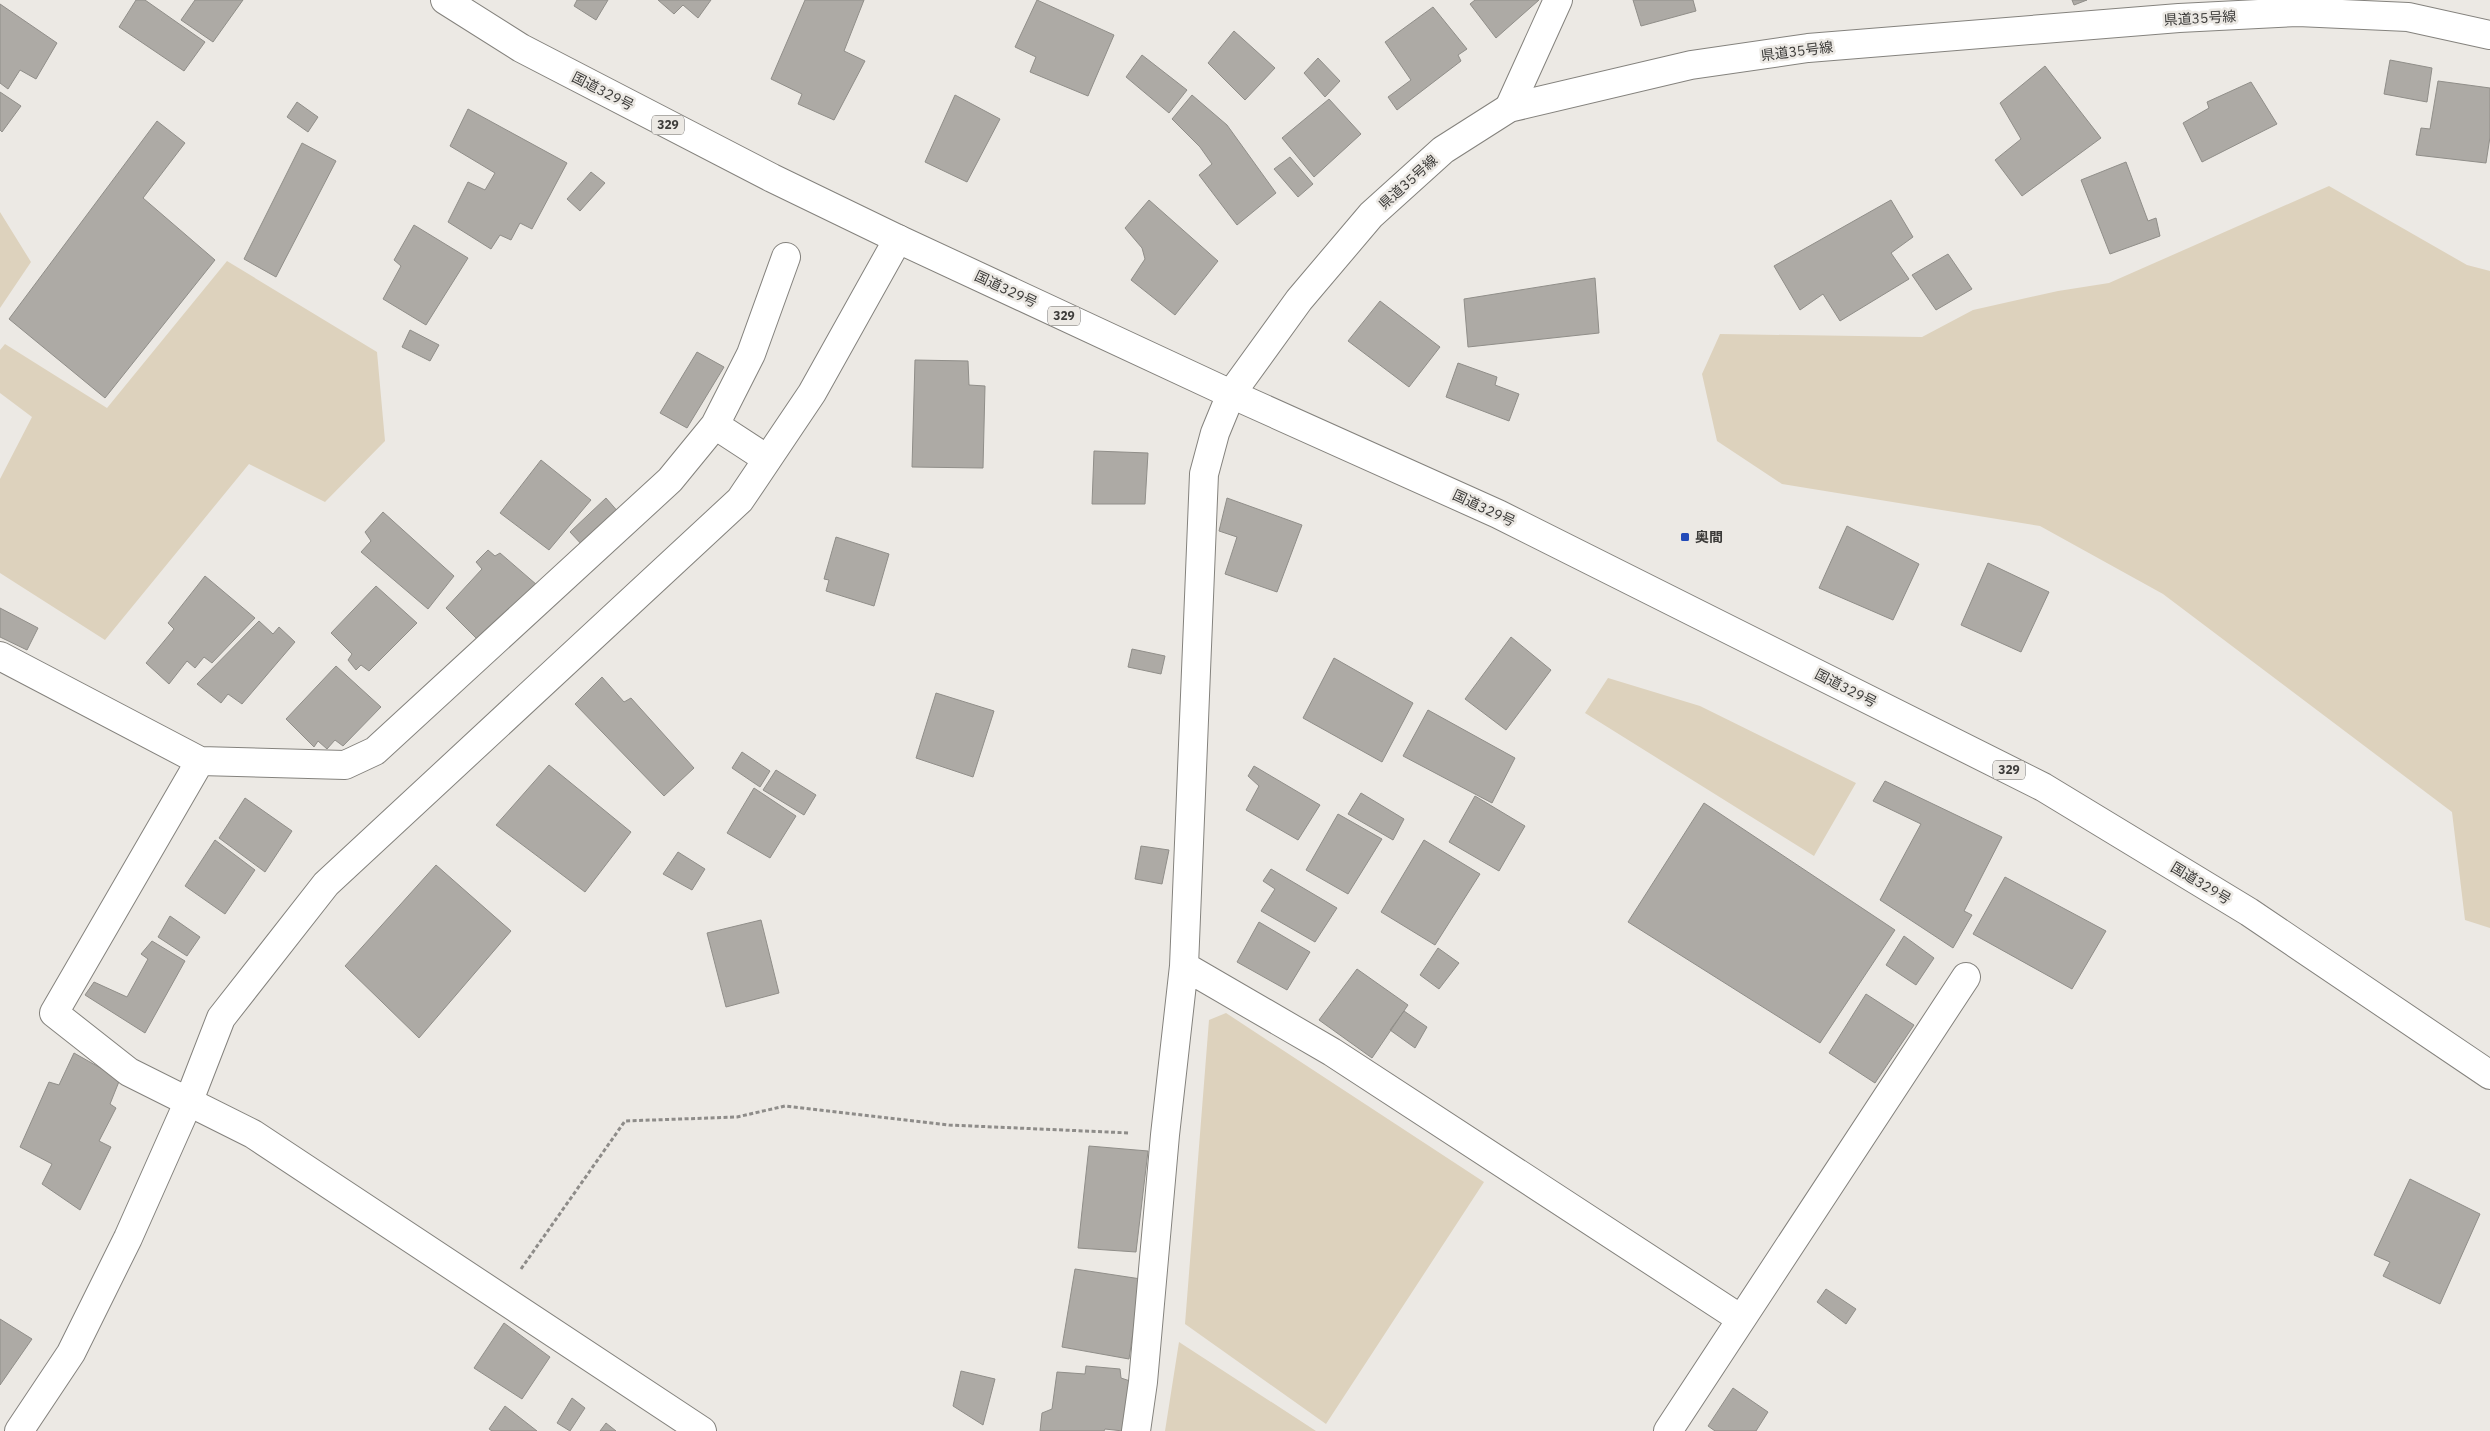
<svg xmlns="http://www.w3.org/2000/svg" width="2490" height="1431" viewBox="0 0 2490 1431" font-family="'IBM Plex Sans','Noto Sans JP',sans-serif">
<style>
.green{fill:#ddd2bd}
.building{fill:#adaaa5;stroke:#908e89}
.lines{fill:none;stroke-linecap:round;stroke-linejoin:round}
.minor-casing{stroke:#84827d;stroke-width:30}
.tertiary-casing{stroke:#84827d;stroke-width:30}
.secondary-casing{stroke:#84827d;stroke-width:30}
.trunk-casing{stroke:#84827d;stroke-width:30}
.path{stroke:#8e8c89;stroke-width:3;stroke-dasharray:4 2.5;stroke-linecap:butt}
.minor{stroke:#fff;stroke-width:28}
.tertiary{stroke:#fff;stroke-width:28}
.secondary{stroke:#fff;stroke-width:28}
.trunk{stroke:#fff;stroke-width:28}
.poi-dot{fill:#224ab8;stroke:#ece9e4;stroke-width:2}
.labels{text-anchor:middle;stroke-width:5;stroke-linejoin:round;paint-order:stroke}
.shield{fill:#ece9e4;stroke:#716f6c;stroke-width:1}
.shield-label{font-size:12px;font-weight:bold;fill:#3c3b39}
.street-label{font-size:14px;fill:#3c3b39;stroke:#ece9e4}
.poi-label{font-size:14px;font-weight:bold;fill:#3c3b39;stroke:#ece9e4;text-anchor:start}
</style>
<rect width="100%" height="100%" fill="#ece9e4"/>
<path class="green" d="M2329,186L2467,265L2490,271V928L2465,920L2452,812L2163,594L2040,526L1782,484L1717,441L1702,374L1720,334L1922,337L1973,310L2058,291L2109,283Z
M0,212L31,262L0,308Z
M227,261L377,352L385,441L325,502L249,464L105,640L0,573V479L32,417L0,393V350L5,344L107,408Z
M1608,678L1700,706L1856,783L1814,856L1585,713Z
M1226,1013L1484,1182L1326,1424L1185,1324L1209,1020Z
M1179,1342L1316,1431H1165Z"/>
<path class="building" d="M136,0H145L205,42L184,71L119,27Z
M195,0H243L213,42L181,20Z
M577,0H608L596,20L574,6Z
M658,0H711L698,18L683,5L674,14Z
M805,0H864L844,51L865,61L834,120L798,104L802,94L771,79Z
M1037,0L1114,35L1088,96L1030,72L1036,57L1015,47Z
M1475,0H1539L1496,38L1470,4Z
M1633,0H1693L1696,11L1641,26Z
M2072,0H2087L2074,5Z
M0,4L57,43L36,79L20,70L8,89L0,83Z
M1433,7L1467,49L1458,55L1461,61L1397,110L1388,97L1411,80L1385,42Z
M1234,31L1275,68L1245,100L1208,63Z
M1142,55L1187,90L1169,113L1126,77Z
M1318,58L1340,81L1325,97L1304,73Z
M2390,60L2432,68L2427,102L2384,94Z
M2045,66L2101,138L2022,196L1995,160L2021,139L2000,103Z
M2438,81L2490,88V137L2486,163L2416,155L2421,128L2430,129Z
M2251,82L2277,124L2202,162L2183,123L2209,108L2207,102Z
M0,92L21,106L2,132L0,130Z
M955,95L1000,119L967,182L925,162Z
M1192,95L1227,125L1276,193L1237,225L1199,175L1212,164L1200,147L1172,119Z
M1329,99L1361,134L1314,177L1282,138Z
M297,102L318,117L308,132L287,117Z
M468,109L567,163L532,229L520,223L511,240L500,235L491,249L448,222L468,182L485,190L495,173L450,146Z
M157,121L185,143L143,198L215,260L105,398L9,319Z
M302,143L336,161L276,277L244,259Z
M1290,157L1313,184L1298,197L1274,169Z
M2126,162L2148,221L2156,218L2160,236L2110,254L2081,180Z
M591,172L605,183L580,211L567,199Z
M1149,200L1218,261L1175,315L1131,280L1145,259L1142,248L1125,228Z
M1891,200L1913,237L1891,253L1909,279L1840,321L1823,294L1800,310L1774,266Z
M414,225L468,258L426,325L383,299L401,266L394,260Z
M1948,254L1972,289L1936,310L1912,275Z
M1595,278L1599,333L1468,347L1464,299Z
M1380,301L1440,347L1409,387L1348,341Z
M410,330L439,345L430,361L402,347Z
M697,352L724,367L687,428L660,413Z
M915,360L968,361L969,385L985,386L983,468L912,467Z
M1458,363L1497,377L1495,385L1519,394L1509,421L1446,397Z
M1094,451L1148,453L1145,504H1092Z
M541,460L591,500L549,550L500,513Z
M606,498L620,514L584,547L570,532Z
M1227,498L1302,525L1277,592L1225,574L1237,537L1219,531Z
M383,512L454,576L428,609L361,552L371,541L365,532Z
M1847,526L1919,564L1893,620L1819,588Z
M836,537L889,554L874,606L826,591L829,580L824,579Z
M488,550L495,556L500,553L537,585L482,644L446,608L482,569L476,562Z
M1988,563L2049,592L2021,652L1961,625Z
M205,576L255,618L212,663L204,657L195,668L187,661L169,684L146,663L174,629L168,623Z
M376,586L417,623L369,671L361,665L356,670L348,660L352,654L331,633Z
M0,608L38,628L27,650L0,637Z
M259,621L273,634L279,627L295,642L242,704L228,694L221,703L197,684Z
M1511,637L1551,670L1506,730L1465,699Z
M1132,649L1165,656L1161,674L1128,667Z
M1334,658L1413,703L1382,762L1303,718Z
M336,666L381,707L343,746L335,740L327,749L318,741L314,747L286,719Z
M602,677L624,702L631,698L694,768L664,796L575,704Z
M936,693L994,711L973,777L916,758Z
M1428,710L1515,758L1492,803L1403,756Z
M742,752L770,771L760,787L732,768Z
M549,765L631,832L585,892L496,825Z
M1254,766L1320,805L1298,840L1246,810L1259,786L1248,776Z
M776,770L816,795L804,815L763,790Z
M1885,781L2002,837L1964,911L1972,915L1953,948L1880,900L1921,824L1873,801Z
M754,788L796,816L770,858L727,833Z
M1361,793L1404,819L1393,840L1348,814Z
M1475,796L1525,826L1499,871L1449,842Z
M245,798L292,831L265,872L219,838Z
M1704,803L1895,930L1820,1043L1628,922Z
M1338,814L1382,839L1348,894L1306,870Z
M215,840L255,870L225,914L185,886Z
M1424,840L1480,874L1435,945L1381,912Z
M1141,846L1169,850L1162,884L1135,879Z
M678,852L705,869L692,890L663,874Z
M436,865L511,931L419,1038L345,966Z
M1271,869L1337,908L1315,942L1261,911L1275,889L1263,881Z
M2005,877L2106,931L2072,989L1973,934Z
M170,916L200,937L187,956L158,937Z
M761,920L779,993L726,1007L707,933Z
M1259,922L1310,952L1287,990L1237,962Z
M1904,936L1934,958L1916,985L1886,965Z
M152,941L185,961L145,1033L85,995L94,982L127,997L148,959L141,954Z
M1438,948L1459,963L1439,989L1420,975Z
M1357,969L1408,1005L1372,1058L1319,1020Z
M1866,994L1914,1025L1875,1083L1829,1053Z
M1404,1011L1427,1027L1415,1048L1390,1030Z
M74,1053L120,1079L110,1104L116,1108L99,1141L111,1147L80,1210L42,1184L52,1164L20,1147L49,1082L59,1085Z
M1089,1146L1148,1151L1136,1252L1078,1248Z
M2410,1179L2480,1214L2440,1304L2383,1276L2390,1262L2374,1255Z
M1075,1269L1141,1279L1129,1359L1062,1347Z
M1826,1289L1856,1309L1846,1324L1817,1302Z
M0,1319L32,1339L0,1385Z
M504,1323L550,1357L522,1399L474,1368Z
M1086,1366L1120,1369L1121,1378L1130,1381L1123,1431L1105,1429L1104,1431H1040L1042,1413L1052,1409L1057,1372L1085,1374Z
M961,1371L995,1379L983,1425L953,1406Z
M1733,1388L1768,1412L1756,1431H1715L1708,1426Z
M572,1398L585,1408L570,1431L557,1423Z
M505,1406L537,1431H492L489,1429Z
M606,1423L616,1431H600Z"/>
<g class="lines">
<g class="minor-casing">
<path id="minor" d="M1509,108L1558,0
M715,425L767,459
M0,656L200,761L345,765L375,751L670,480L715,425L751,354L786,257
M200,761L54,1013L129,1072L253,1134L702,1431
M1184,966L1332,1052L1741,1319
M1136,1431L1143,1382L1165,1135L1184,966L1204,474L1215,433L1231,394
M1668,1431L1966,977"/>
</g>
<g class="tertiary-casing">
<path id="tertiary" d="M19,1431L71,1353L128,1238L188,1103L221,1018L326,884L740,500L812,393L898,239"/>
</g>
<g class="secondary-casing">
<path id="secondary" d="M1231,394L1299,300L1371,215L1443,150L1509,108L1691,65L1808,48L2179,18L2298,12L2408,17L2490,35"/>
</g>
<g class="trunk-casing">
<path id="trunk" d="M445,0L521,48L772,178L898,239L1231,394L1498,514L2043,787L2249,912L2490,1075"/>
</g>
<path class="path" d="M521,1269L625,1121L737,1117L785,1106L949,1125L1130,1133"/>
<use href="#minor" class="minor"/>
<use href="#tertiary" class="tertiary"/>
<use href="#secondary" class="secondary"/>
<use href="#trunk" class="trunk"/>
</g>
<rect class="poi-dot" x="1680" y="532" width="10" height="10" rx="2.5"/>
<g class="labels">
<g class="shield">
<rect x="652" y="115.5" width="32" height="19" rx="4"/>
<rect x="1048" y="306.5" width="32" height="19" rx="4"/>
<rect x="1993" y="760.5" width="32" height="19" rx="4"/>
</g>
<g class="shield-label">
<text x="668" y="129">329</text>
<text x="1064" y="320">329</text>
<text x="2009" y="774">329</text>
</g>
<g class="street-label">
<text transform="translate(2200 18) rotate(-3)" y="5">県道35号線</text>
<text transform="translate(1797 51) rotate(-7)" y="5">県道35号線</text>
<text transform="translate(603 91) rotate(27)" y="5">国道329号</text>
<text transform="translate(1408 182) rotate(-42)" y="5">県道35号線</text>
<text transform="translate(1006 289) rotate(25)" y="5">国道329号</text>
<text transform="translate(1484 508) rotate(25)" y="5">国道329号</text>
<text transform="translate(1846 688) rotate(27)" y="5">国道329号</text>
<text transform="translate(2201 883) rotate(31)" y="5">国道329号</text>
</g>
<g class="poi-label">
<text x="1695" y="542">奥間</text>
</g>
</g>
</svg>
